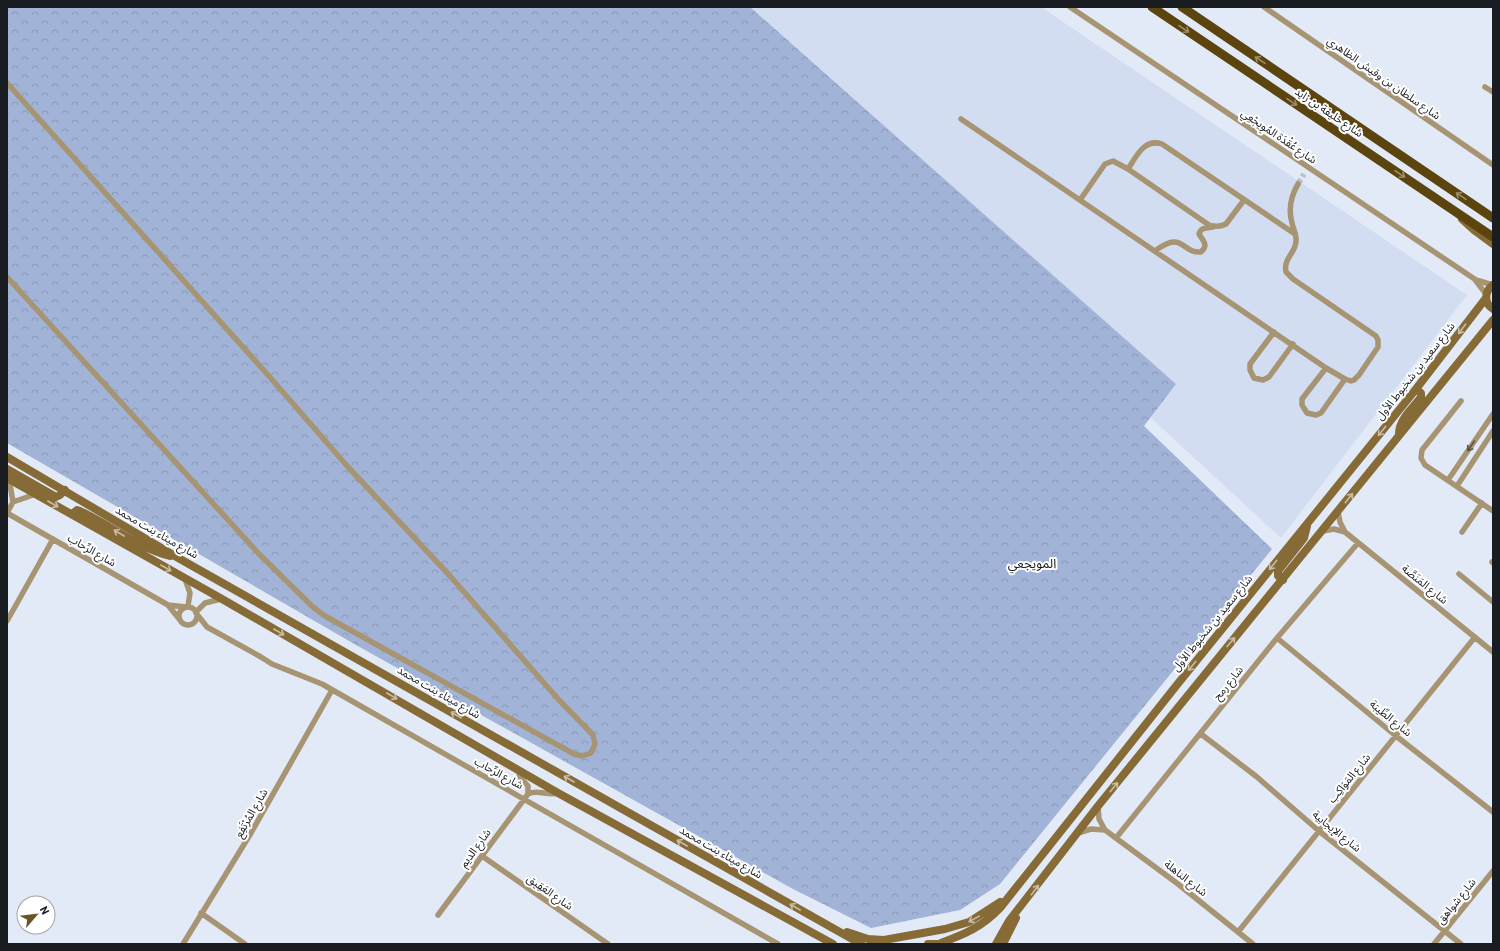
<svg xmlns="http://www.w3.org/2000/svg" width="1500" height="951" viewBox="0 0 1500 951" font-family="Barlow,'Noto Sans Arabic',sans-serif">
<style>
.built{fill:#d3ddf1}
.forest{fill:url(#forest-crowns)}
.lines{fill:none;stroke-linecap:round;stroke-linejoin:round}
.minor-tunnel{stroke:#bac0cc;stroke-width:5.5;stroke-dasharray:5.5 3;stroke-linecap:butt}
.minor{stroke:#a79472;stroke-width:5.5}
.secondary{stroke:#866b36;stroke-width:8}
.trunk{stroke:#5c440f;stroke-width:9}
.oneway{stroke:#9d8f6f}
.oneway2{stroke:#c9bca5}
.oneway3{stroke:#595245}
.labels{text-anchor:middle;stroke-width:4;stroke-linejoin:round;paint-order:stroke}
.street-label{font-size:11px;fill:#191c20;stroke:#fff}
.quarter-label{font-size:13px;fill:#191c20;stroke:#fff}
</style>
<defs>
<pattern id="forest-crowns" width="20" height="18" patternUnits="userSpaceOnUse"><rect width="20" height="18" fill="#a1b3d7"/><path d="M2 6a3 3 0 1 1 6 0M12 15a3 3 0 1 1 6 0" fill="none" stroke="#8a99b8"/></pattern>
</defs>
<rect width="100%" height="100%" fill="#e2e9f7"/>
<path class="built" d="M750,7H1041L1467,295L1281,538L1150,417L1176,384Z"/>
<path class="forest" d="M7,7H750L1176,384L1144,426L1272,549L1000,884L960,910L871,928L793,889L356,645L7,443Z"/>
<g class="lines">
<path class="minor-tunnel" d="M1298,184L1304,174"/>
<path class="minor" d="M1070,7L1476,280L1493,285
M1264,7L1493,165
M7,83L268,375L348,467L450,576L559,700L593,735L595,744L591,753L582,756L574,754L325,616L314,608L259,554L7,277
M1485,87L1493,92
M961,119L1326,368L1345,379L1351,381L1354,380L1359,375L1378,347V340L1376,336L1293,279L1286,272C1283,258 1296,253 1296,241C1297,234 1293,229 1292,223C1288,209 1291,196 1298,184
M1128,169C1136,157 1144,138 1162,144L1295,234
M1080,200L1105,164L1113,161L1128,169L1209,225C1215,227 1220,227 1226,224L1244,200
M1155,251C1183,229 1182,254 1201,252C1209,245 1203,241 1199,234C1201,227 1207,228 1213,227
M1476,281L1486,294
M1274,332L1250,364V370L1254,378L1263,380L1269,377L1293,344
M1326,368L1302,399V405L1307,413L1316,415L1321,413L1345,379
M1461,401L1422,450L1421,458L1425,465L1493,511
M1448,480L1493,414
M1457,486L1493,431
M13,502L36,494
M1338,512L1340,522L1345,532
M7,513L168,605L186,607
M7,513L13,502L9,479
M1323,531L1334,529L1345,532L1493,652
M1462,532L1482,503
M1492,562L1493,563
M1459,574L1493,602
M185,579L190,593L188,606
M168,605L180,620
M179 616a9 9 0 1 1 18 0a9 9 0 1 1-18 0Z
M196,612L205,603L221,599
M196,613L207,627L261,657L272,664L322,684L778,944
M7,621L53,539
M1277,638L1396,736L1493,812
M1201,734L1257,777L1319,831L1461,944
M528,794C538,789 547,796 558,793
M1098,806L1099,819L1105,830L1178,884L1253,944
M1078,833L1091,829L1105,830
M1116,838L1277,638L1358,543
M482,856L608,944
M201,913L245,944
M438,915L528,794V786L520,777L518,769
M1238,932L1475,637
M183,944L251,833L332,690
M1434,944L1493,871"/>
<path class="secondary" d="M1462,219L1474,230L1493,244
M1493,285C1484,292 1484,303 1493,309
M1399,434C1399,419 1413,408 1421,397V393L1416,389
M7,457L180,559L861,944
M7,469L56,497L60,495L65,490
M7,478L222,599L558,793L833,944
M72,514L77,510L80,511C110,525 137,547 170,556
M1283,580L1278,576V571L1304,538L1307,526
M847,932L868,939L884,940L945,929L969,922L1000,902
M941,943C965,934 982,927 1000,908L1176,686L1416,389L1486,298
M928,944H945
M996,944L1009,921L1098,806L1493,320
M1003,944L1016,918"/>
<path class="trunk" d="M1152,7L1493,237
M1182,7L1493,218"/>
</g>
<defs><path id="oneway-shaft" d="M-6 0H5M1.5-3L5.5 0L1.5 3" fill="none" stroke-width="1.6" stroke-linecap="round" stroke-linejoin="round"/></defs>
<g class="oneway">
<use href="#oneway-shaft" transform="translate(1184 29) rotate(34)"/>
<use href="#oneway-shaft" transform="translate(1260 60) rotate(-146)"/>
<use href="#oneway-shaft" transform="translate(1292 102) rotate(34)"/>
<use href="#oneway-shaft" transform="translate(1400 174) rotate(34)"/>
<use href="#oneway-shaft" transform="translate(1461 196) rotate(-146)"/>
</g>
<g class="oneway2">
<use href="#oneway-shaft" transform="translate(1462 329) rotate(127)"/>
<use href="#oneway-shaft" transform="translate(1382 431) rotate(129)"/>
<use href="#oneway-shaft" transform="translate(1349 498) rotate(-52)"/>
<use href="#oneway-shaft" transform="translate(53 504) rotate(30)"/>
<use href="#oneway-shaft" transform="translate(119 533) rotate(-150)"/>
<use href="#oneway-shaft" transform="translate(1273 565) rotate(129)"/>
<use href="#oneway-shaft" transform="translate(166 568) rotate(30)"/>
<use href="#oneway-shaft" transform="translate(279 632) rotate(30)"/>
<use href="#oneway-shaft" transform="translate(1231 642) rotate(-50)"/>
<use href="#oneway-shaft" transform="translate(1192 666) rotate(129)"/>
<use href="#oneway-shaft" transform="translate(392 696) rotate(30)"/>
<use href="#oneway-shaft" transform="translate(456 715) rotate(-150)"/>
<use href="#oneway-shaft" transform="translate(569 779) rotate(-150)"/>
<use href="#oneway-shaft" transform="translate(1114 787) rotate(-51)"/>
<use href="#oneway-shaft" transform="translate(682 843) rotate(-150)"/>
<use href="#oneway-shaft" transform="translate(1035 890) rotate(-53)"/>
<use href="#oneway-shaft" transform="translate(795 907) rotate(-150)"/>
<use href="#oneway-shaft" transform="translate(974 919) rotate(151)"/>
</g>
<use class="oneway3" href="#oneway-shaft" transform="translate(1471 446) rotate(124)"/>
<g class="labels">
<g class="street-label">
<text transform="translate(1384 78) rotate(35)" y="4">شارع سلطان بن وقيش الظاهري</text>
<text transform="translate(1329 112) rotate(34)" y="4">شارع خليفة بن زايد</text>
<text transform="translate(1279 136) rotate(34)" y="4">شارع عُقْدَة المُوِيجْعِي</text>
<text transform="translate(1415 371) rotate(-52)" y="4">شارع سعيد بن شخبوط الأول</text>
<text transform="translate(157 532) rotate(30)" y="4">شارع ميثاء بنت محمد</text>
<text transform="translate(92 550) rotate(30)" y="4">شارع الرِّحاب</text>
<text transform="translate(1425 584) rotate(39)" y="4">شارع المَنَصَّة</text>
<text transform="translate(1212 623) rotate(-51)" y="4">شارع سعيد بن شخبوط الأول</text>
<text transform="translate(1228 683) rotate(-51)" y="4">شارع رمح</text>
<text transform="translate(439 692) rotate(30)" y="4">شارع ميثاء بنت محمد</text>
<text transform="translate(1391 718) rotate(39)" y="4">شارع الطِّيبَة</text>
<text transform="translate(499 773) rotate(29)" y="4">شارع الرِّحاب</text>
<text transform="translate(1349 778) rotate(-51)" y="4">شارع المَوَاكِب</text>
<text transform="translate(251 813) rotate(-60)" y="4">شارع المُرْتَفِع</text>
<text transform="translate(1337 831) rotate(39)" y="4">شارع الإيجابية</text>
<text transform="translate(475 848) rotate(-54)" y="4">شارع الديم</text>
<text transform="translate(721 852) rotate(30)" y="4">شارع ميثاء بنت محمد</text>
<text transform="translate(1186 878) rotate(38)" y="4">شارع الناهلة</text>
<text transform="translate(550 892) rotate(35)" y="4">شارع العَقِيق</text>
<text transform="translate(1456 901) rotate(-51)" y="4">شارع شواهق</text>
</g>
<g class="quarter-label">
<text x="1032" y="568">المويجعي</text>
</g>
</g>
<rect width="1500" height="951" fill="none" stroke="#191c20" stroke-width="16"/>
<g transform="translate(36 915) rotate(62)"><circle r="19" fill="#ffffff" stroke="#a3a4a6"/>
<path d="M0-3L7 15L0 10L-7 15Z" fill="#6b5424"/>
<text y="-6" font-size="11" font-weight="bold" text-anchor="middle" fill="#191c20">N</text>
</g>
</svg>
